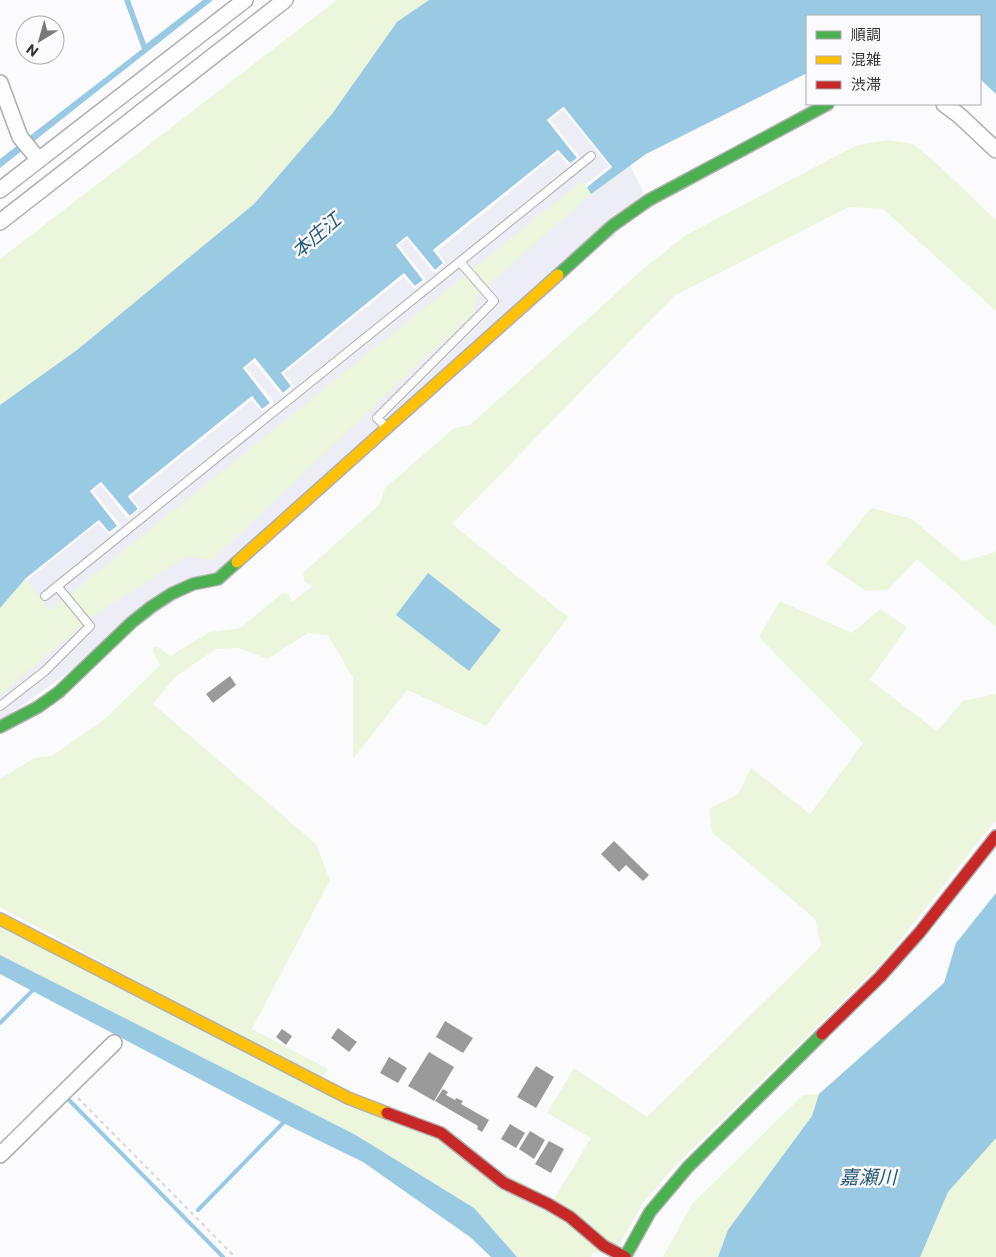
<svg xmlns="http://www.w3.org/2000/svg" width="996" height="1257" viewBox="0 0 996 1257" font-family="Commissioner,'Noto Sans JP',sans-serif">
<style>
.built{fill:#ecedf5}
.green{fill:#ecf6dc}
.water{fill:#9ac9e3}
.pier{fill:#fbfbfe}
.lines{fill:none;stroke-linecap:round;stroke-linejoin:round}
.stream{stroke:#9ac9e3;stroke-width:4}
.building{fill:#9b9a9b}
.lane-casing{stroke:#afafb0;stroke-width:10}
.street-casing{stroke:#afafb0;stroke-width:18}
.fast-casing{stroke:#afafb0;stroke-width:14}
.slow-casing{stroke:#afafb0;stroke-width:14}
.jam-casing{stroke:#afafb0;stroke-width:14}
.path{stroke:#ddddde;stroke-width:2.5;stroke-dasharray:4 4;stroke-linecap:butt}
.lane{stroke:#fefeff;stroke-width:8}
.street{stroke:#fefeff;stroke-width:15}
.fast{stroke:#4caf50;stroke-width:11}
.slow{stroke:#ffc107;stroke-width:11}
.jam{stroke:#c62828;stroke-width:11}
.labels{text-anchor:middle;stroke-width:5;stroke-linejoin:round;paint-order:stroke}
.water-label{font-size:19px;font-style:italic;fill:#265a74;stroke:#fafaff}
</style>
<rect width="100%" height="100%" fill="#fbfbfe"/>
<path class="built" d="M544,23L628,161L645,196L214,575L86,660L0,721V479Z"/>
<path class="green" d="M337,0H492L0,443V259Z
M910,0H996V94L980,79V16H807V73L646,154L591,194L477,295L475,311L212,560L187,556L93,616L0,695V608L25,579L50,610L582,181L587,187L795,8Z
M889,140L913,144L933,160L996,220V311L883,209L849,207L674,296L452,524L568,617L486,726L407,690L353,759V678L328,635L308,633L268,659L238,648L216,649L175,677L153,704L316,844L330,880L252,1029L328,1069L323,1077L219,1025L0,907V779L34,758L52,756L106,718L160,665L153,651L154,647H158L170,656L210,632L240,628L284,592L289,595L292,602L312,586L305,582L303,573L380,504L385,488L454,428L470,425L643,269L686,235L857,145Z
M871,508L912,519L962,561L993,553L996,550V627L917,559L888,590L866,591L826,564Z
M780,601L852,633L880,609L907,627L870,680L937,731L963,701L996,694V820L881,964L674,1167L643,1203L620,1244L592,1254L591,1257H517L474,1208L354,1134L0,955V925L438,1139L554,1199L591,1138L547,1113L574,1068L647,1117L821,946L815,919L712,832L709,809L738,794L751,768L810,814L863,743L759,637Z
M944,983L745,1257H663L692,1204L803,1095L819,1094Z
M996,1075V1257H854Z"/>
<path class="water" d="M124,0H130L146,44L203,0H213L0,168V159L142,49Z
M429,0H996V94L980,79V16H807V73L646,154L591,194L587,187L612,167L564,107L547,120L577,158L570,164L558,150L433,250L444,263L435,270L407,236L396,245L423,280L415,286L404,274L281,373L291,386L283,393L254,359L243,368L271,402L262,409L252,396L128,497L138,509L129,516L101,482L90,491L118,526L109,532L99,520L25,579L0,608V405L77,350L254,204L332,114L397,22Z
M428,573L501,630L469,671L396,615Z
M996,893V1138L948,1192L920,1257H718L728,1230L812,1116L819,1094L944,983L956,943Z
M0,955L354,1134L474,1208L517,1257H491L470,1237L363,1162L283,1123L0,974Z"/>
<path class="pier" d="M563,107L612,167L587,187L585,185L609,166L563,110L550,120L579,156V159L569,166L558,153L437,251L446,263L436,272H433L407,239L399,245L425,278V281L414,289L404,277L284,373L294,386L284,395H281L254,362L246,368L273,401V404L262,412L252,400L131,497L140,509L131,518H127L101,485L93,491L120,524V527L109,535L98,523L26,581L25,579L99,520L109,532L117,526L90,491L101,482L130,516L138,509L128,496L252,396L262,409L270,403L243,368L255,358L283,393L291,386L281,373L404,273L415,286L423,280L396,245L407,236L435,270L443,263L433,250L558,150L570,163L577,158L547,120Z"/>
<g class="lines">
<path class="stream" d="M0,1023L32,991
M69,1100L223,1257
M198,1210L283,1123"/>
</g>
<path class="building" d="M230,676L236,685L213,703L206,694Z
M614,841L649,875L643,881L626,865L619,872L601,854Z
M445,1021L473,1038L463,1053L436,1037Z
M338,1028L357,1042L349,1052L331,1038Z
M282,1029L292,1036L286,1045L276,1037Z
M429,1052L454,1067L434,1101L408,1086Z
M389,1057L407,1068L398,1083L380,1073Z
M536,1066L554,1077L536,1108L517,1097Z
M443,1089L448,1092L446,1095L455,1100L456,1098L463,1101L461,1104L489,1120L482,1132L477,1129L478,1126L435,1101Z
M510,1124L525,1133L516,1148L501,1139Z
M530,1131L545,1140L534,1159L519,1149Z
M549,1141L564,1149L551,1173L535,1164Z"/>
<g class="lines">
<g class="lane-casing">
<path id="lane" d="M383,424L377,418L494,301L460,262
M45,596L591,156
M0,706L45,671L90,626L57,586"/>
</g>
<g class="street-casing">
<path id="street" d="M0,83L20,137L39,160
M944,104L960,116L996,150
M0,190L245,0
M0,222L285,0
M0,1155L114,1043"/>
</g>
<g class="fast-casing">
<path id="fast" d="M558,275L612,226L649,200L828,104
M0,727L38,707L59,692L131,623L151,607L171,594L193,584L218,579L237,562
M625,1257L650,1212L688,1167L822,1034"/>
</g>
<g class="slow-casing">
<path id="slow" d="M237,562L558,275
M0,919L348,1098L387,1113"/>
</g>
<g class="jam-casing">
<path id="jam" d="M822,1034L880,977L920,932L996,836
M387,1113L441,1133L504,1183L548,1204L570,1217L604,1246L625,1257"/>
</g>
<path class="path" d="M78,1098L235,1257"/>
<use href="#lane" class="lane"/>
<use href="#street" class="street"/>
<use href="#fast" class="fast"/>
<use href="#slow" class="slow"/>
<use href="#jam" class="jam"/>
</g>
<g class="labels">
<g class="water-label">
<text transform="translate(316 235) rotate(-40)" y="7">本庄江</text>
<text x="868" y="1184">嘉瀬川</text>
</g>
</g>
<rect x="806" y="15" width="175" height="90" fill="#fafaff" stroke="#ababaf"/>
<rect x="816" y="31" width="25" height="8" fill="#4caf50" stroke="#ababaf"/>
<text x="851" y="40" font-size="15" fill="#343436">順調</text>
<rect x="816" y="56" width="25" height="8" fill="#ffc107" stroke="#ababaf"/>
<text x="851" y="65" font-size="15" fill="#343436">混雑</text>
<rect x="816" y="81" width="25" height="8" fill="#c62828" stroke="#ababaf"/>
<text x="851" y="90" font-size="15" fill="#343436">渋滞</text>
<g transform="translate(40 40) rotate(217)"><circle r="24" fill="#fafaff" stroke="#ababaf"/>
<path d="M0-4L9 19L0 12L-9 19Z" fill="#7a7a7c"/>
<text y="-8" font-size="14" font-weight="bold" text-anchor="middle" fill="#343436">N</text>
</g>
</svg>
